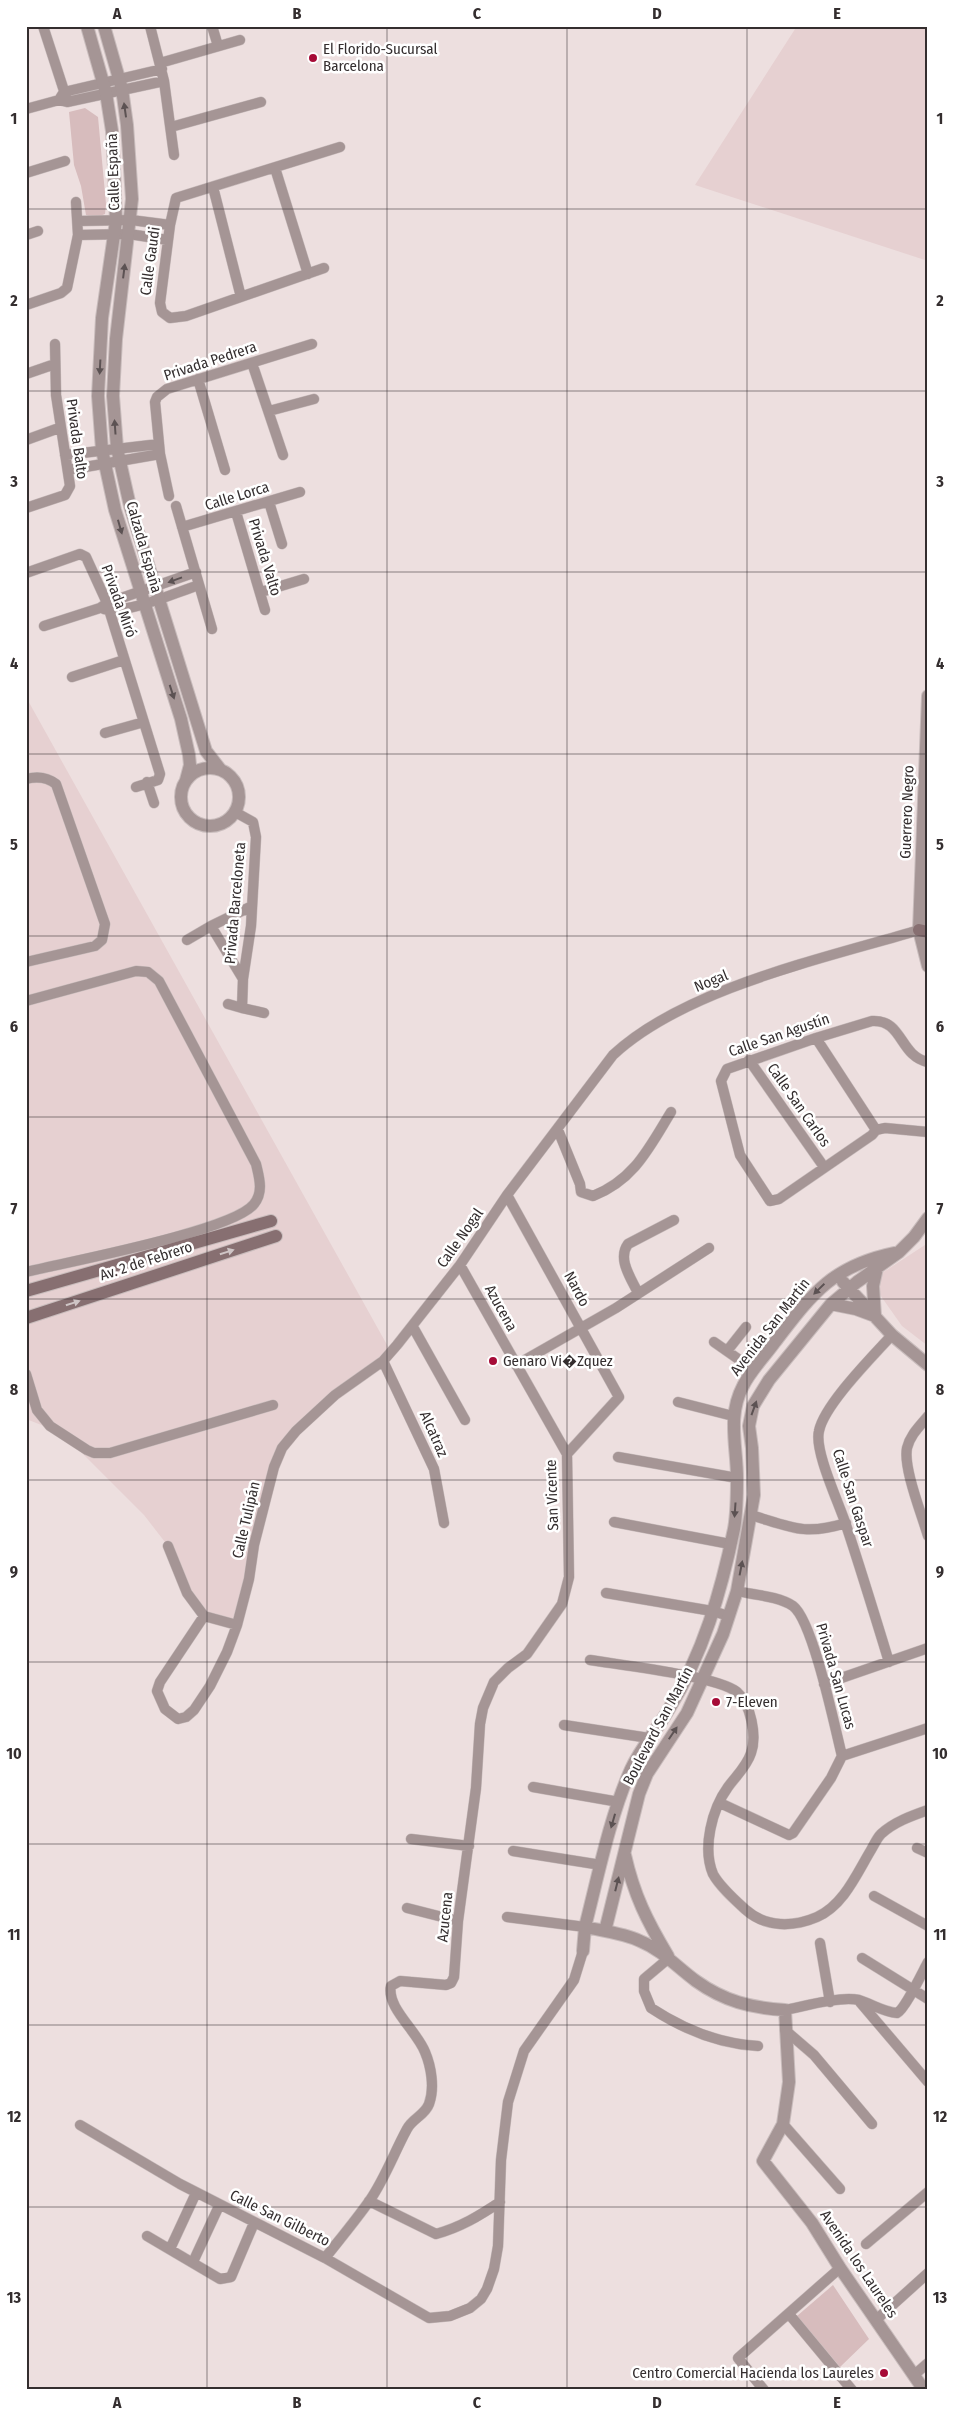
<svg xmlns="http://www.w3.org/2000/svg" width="954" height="2416" viewBox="0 0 954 2416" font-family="'Fira Sans Condensed',sans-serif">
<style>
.built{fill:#e6d0d1}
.green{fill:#d7bcbd}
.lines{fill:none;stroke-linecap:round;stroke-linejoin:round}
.minor-casing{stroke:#c8bcbc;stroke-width:11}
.tertiary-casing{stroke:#c8bcbc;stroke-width:14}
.secondary-casing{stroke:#c8bcbc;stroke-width:14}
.minor{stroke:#a59595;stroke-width:10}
.tertiary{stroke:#a59595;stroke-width:12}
.secondary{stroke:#876f71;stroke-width:12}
.oneway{fill:#5c5253}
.oneway2{fill:#cfc5c6}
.grid{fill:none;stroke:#342e2f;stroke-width:1;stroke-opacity:0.55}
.poi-dot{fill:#a60b37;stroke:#fff;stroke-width:2}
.labels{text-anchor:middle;stroke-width:5;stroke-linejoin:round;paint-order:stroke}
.poi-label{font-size:15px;fill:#342e2f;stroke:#fff;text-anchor:start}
.street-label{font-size:15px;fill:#342e2f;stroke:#fff}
.neatline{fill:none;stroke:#342e2f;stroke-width:2}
.grid-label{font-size:16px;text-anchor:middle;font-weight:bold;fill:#342e2f}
</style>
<rect width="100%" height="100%" fill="#eddfdf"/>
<path class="built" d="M797,26H928V261L695,185Z
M26,697L391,1352L356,1379L282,1448L237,1625L204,1616L168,1546L144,1515L81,1452L44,1426L26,1419Z
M928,1243V1346L902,1326L878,1292L882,1273Z"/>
<path class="green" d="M85,108L98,117L106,204L105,214L95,218L86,215L81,186L74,165L69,112Z
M833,2285L869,2339L840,2367L797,2316Z"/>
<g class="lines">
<g class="minor-casing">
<path id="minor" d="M43,26L66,97
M150,26L164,81L174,155
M212,26L218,46
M160,63L240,40
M59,100L64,92L162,69
M26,109L59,100L67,102L164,81
M171,127L261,102
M275,168L308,274
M26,173L65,161
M213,187L241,297
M78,221L131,220L170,225
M26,235L38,231
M78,235L129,234L168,240
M324,268L186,316L170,318L162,312L160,303L170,225L176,198L340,147
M26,305L61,293L67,288L78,235L76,202
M252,363L283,455
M26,374L55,364
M198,379L225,470
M269,411L314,399
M26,440L59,428
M65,455L159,444
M68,470L160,454
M169,496L160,454L155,402L157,397L167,389L312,344
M269,502L282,544
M176,506L212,629
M26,508L65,495L70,486L56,395L55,344
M236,512L265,610
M182,527L300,492
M26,573L80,554L86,557L107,603L160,774L158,780L136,787
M261,592L304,579
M104,609C129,614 174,593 199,585
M44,626L100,608L107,603L196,572
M72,677L124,660
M105,733L144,722
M26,779C37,776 47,777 56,784L105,924L102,940L95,946L26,962
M147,782L154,803
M235,812L253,822L256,837L251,926L243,979L242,1008L264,1013
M187,940L211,926
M243,979L211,926L252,906
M26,1001L136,971L148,972L159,981L256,1164C259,1177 264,1192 254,1204C233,1231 67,1262 26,1272
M228,1004L242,1008
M816,1038L876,1130
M749,1060L824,1167
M558,1130L580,1184L581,1192L593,1196C634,1180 649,1148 671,1112
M876,1130L872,1135L779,1199L770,1201L740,1155L721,1081L727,1069L816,1038L872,1021C903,1019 899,1056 928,1062
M876,1130L885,1128L928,1132
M507,1195L619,1397L567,1454
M638,1293C631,1278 617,1259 628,1244L674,1220
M413,1327L465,1420
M714,1342L754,1370
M727,1351L746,1327
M383,1361L434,1469L444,1523
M516,1365L616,1308L709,1248
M26,1374L37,1410L50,1426L87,1450L94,1453H110L273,1405
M678,1402L733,1416
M928,1416C920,1426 910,1435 907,1448C903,1468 922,1515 928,1536
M618,1457L737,1478
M751,1515C791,1527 804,1536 846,1523
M614,1522L730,1544
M168,1546L187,1593L204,1616L237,1625
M737,1591C754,1595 778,1596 793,1606C813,1621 835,1728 842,1756
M606,1593L712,1611L729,1616
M204,1616L160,1682L157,1691L165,1709L178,1719L186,1717L194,1710L210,1686L227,1652L237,1625L249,1579L254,1545L274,1467L282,1448L296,1431L335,1395L383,1361L397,1345L460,1265L507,1195L613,1055C685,988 826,958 919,930
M590,1660C620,1665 717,1676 737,1692C751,1704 757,1736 751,1753C747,1766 736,1776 728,1787C712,1809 702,1848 713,1874C720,1887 735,1900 746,1910C766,1928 794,1927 817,1917C844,1905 857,1873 871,1850C874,1845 877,1838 881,1834C894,1822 911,1816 928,1810
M889,1662C875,1616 861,1570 846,1525C839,1503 814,1451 819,1431C824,1405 873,1356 892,1335
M824,1684L928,1648
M564,1725L649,1738
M842,1756L928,1728
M533,1787L619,1802
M720,1803L789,1835L793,1833L831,1778L842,1756
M411,1839L469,1846
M917,1848L928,1853
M513,1851L601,1865
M874,1896L928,1926
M407,1908L458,1921
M507,1917L585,1927
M820,1943L830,2002
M669,1958L644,1979V1991L651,2008C683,2029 720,2044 758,2046
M862,1958L928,1999
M859,2001L928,2082
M785,2010C805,2006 840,1996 859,2000C872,2004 883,2012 897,2013C905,2009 922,1973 928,1962
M785,2030L814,2055L872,2124
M783,2124L840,2189
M80,2125L180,2184L325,2258L429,2318L450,2316L470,2308L481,2299L487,2289L494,2269L498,2246L501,2160L508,2102L524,2051L574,1980L583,1951
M369,2201L436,2234C461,2227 479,2216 500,2202
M147,2236L220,2279L231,2277L254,2223
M866,2244L928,2192
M170,2249L196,2193
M325,2258C340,2239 356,2220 370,2200C385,2178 394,2153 407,2129C412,2119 425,2115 429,2104C435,2088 431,2066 425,2052C417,2031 386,2007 391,1986L400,1981L446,1985L451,1983L454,1977L458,1921L476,1788L480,1724L483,1708L494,1682L508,1668L527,1654L562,1604L569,1577L567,1454L460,1265
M193,2262L219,2206
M789,2314L852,2390
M877,2319L928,2273
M914,2375L928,2363
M764,2390L738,2358L840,2268"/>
</g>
<g class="tertiary-casing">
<path id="tertiary" d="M87,26L106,93L112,131L114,167L116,221L102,318L98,396L102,450L115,510L181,719L189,755L190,765L186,780
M104,26L122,89L127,125L132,199L116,339L113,396L117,448L130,506L206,751L220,769
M928,696L919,930L928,966
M181 797a29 29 0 1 1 58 0a29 29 0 1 1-58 0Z
M843,1282L892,1335L928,1365
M831,1304L856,1309L875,1316L873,1286L877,1268
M625,1855C634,1895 647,1921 668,1956
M585,1927C603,1931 623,1933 640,1941C662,1950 677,1967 696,1981C724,2001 751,2008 785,2010L789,2082L783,2124L763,2161L812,2223L840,2268L924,2390
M605,1931L639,1794L647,1774L687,1713L723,1634L737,1591L754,1495L752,1448L749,1426L753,1406L769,1380L831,1304L857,1282L899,1252L914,1237L928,1218
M583,1951L585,1927C598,1876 610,1816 631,1769C641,1747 657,1730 669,1709C703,1654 721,1592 734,1529C737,1513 737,1495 737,1478C737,1447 727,1416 743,1386C751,1370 765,1356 775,1342C812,1294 832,1266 894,1253"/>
</g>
<g class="secondary-casing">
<path id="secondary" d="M919,930L928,932
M26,1291L271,1221
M26,1318L276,1236"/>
</g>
<use href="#minor" class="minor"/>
<use href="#tertiary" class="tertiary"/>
<use href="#secondary" class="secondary"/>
</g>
<defs><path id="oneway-solid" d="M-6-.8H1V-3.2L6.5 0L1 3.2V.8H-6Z" transform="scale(1.25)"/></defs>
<g class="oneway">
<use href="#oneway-solid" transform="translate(125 110) rotate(-98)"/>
<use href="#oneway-solid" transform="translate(124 271) rotate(-83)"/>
<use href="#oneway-solid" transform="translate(100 367) rotate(93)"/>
<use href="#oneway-solid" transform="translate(115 427) rotate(-94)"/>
<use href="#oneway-solid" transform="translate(120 527) rotate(74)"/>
<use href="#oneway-solid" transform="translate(175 580) rotate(160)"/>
<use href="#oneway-solid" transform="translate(172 692) rotate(72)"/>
<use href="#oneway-solid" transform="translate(819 1289) rotate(136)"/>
<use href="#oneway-solid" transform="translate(754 1408) rotate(-70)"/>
<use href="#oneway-solid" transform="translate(735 1510) rotate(94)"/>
<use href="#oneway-solid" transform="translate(741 1568) rotate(-79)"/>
<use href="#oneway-solid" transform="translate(673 1733) rotate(-56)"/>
<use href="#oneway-solid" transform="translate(613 1821) rotate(106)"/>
<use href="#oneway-solid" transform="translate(617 1884) rotate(-76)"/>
</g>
<g class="oneway2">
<use href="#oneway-solid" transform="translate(227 1252) rotate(-18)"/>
<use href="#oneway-solid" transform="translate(73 1303) rotate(-18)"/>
</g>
<path class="grid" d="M207,26V2390M387,26V2390M567,26V2390M747,26V2390M26,209H928M26,391H928M26,572H928M26,754H928M26,936H928M26,1117H928M26,1299H928M26,1480H928M26,1662H928M26,1844H928M26,2025H928M26,2207H928"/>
<g class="poi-dot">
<circle cx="313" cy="58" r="5"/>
<circle cx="493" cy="1361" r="5"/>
<circle cx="716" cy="1702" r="5"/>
<circle cx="884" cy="2373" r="5"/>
</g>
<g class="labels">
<g class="poi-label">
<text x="323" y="54">El Florido-Sucursal<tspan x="323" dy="17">Barcelona</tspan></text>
<text x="503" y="1366">Genaro Vi�Zquez</text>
<text x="726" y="1707">7-Eleven</text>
<text x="874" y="2378" text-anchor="end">Centro Comercial Hacienda los Laureles</text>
</g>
<g class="street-label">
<text transform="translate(113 172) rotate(-92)" y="5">Calle España</text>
<text transform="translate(150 261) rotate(-82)" y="5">Calle Gaudi</text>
<text transform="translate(210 361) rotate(-18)" y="5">Privada Pedrera</text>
<text transform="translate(77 439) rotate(82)" y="5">Privada Balto</text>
<text transform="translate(237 496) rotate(-17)" y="5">Calle Lorca</text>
<text transform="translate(144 547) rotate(74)" y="5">Calzada España</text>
<text transform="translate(265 557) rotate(73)" y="5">Privada Valto</text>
<text transform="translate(119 601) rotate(70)" y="5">Privada Miró</text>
<text transform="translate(907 812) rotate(-88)" y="5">Guerrero Negro</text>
<text transform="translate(235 903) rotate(-85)" y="5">Privada Barceloneta</text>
<text transform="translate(711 981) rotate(-22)" y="5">Nogal</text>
<text transform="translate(779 1035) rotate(-19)" y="5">Calle San Agustín</text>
<text transform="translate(799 1105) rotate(55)" y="5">Calle San Carlos</text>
<text transform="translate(460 1238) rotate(-55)" y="5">Calle Nogal</text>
<text transform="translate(146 1261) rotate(-18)" y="5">Av. 2 de Febrero</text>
<text transform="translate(577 1289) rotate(62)" y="5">Nardo</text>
<text transform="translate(501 1308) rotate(61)" y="5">Azucena</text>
<text transform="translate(770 1327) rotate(-52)" y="5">Avenida San Martin</text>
<text transform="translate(434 1434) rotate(66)" y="5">Alcatraz</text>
<text transform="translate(552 1495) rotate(-92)" y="5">San Vicente</text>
<text transform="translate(853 1498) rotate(72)" y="5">Calle San Gaspar</text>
<text transform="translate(246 1520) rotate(-77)" y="5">Calle Tulipán</text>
<text transform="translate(836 1676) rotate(74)" y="5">Privada San Lucas</text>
<text transform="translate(658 1726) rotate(-62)" y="5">Boulevard San Martín</text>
<text transform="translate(445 1917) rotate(-84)" y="5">Azucena</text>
<text transform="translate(280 2218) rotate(26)" y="5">Calle San Gilberto</text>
<text transform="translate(859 2264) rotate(56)" y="5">Avenida los Laureles</text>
</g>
</g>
<rect width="954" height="2416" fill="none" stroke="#ffffff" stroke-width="55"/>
<rect x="28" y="28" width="898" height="2360" class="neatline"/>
<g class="grid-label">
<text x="117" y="19">A</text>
<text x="297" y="19">B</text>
<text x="477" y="19">C</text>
<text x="657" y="19">D</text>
<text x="837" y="19">E</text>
<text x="14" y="124">1</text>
<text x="940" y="124">1</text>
<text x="14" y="306">2</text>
<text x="940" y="306">2</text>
<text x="14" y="487">3</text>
<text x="940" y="487">3</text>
<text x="14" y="669">4</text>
<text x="940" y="669">4</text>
<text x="14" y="850">5</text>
<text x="940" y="850">5</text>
<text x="14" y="1032">6</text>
<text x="940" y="1032">6</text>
<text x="14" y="1214">7</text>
<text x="940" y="1214">7</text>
<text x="14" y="1395">8</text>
<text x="940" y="1395">8</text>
<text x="14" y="1577">9</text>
<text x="940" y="1577">9</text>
<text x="14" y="1759">10</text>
<text x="940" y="1759">10</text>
<text x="14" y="1940">11</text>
<text x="940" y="1940">11</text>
<text x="14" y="2122">12</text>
<text x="940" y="2122">12</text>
<text x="14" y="2303">13</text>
<text x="940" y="2303">13</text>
<text x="117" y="2408">A</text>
<text x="297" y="2408">B</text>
<text x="477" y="2408">C</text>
<text x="657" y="2408">D</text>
<text x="837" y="2408">E</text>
</g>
</svg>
